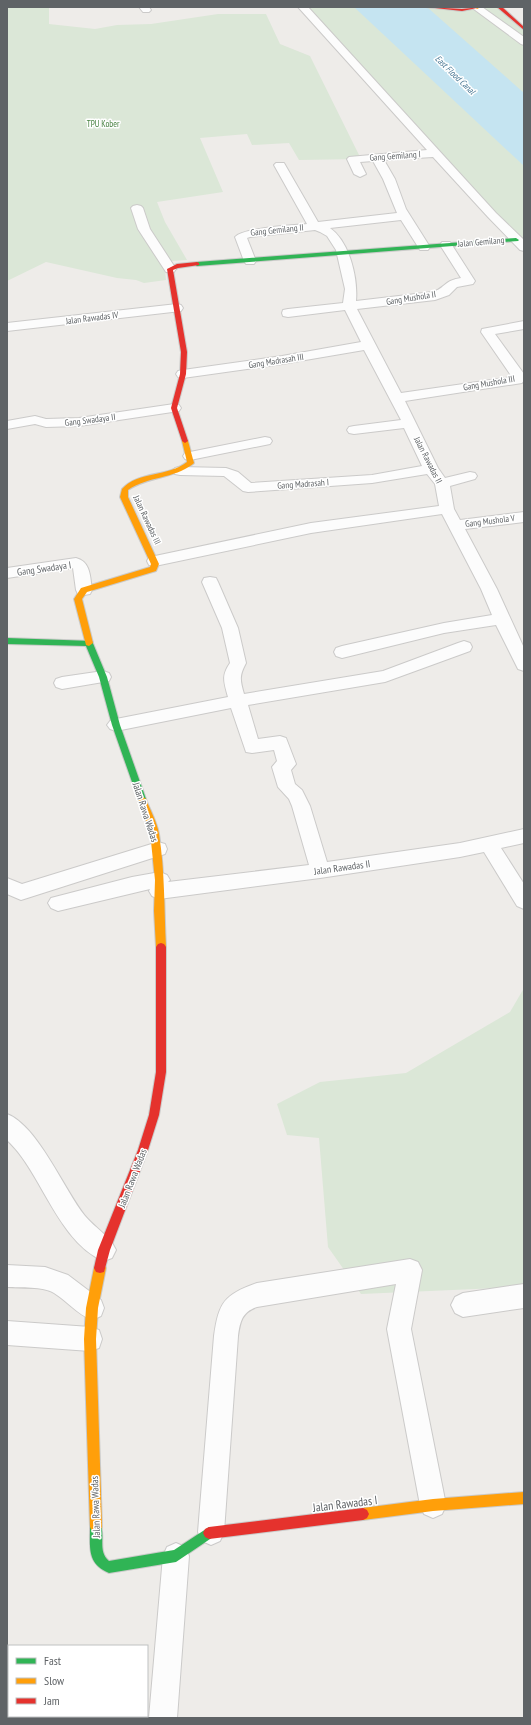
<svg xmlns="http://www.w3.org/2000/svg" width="531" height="1725" viewBox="0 0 531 1725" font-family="'PT Sans Narrow',sans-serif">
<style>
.green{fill:#dbe7d7}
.water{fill:#c5e4f1}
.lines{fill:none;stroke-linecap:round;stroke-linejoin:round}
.street-casing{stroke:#cbcac9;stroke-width:2}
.fast-casing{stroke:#cacac9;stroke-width:2}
.slow-casing{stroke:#cacac9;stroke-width:2}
.jam-casing{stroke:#cacac9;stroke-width:2}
.street{fill:#fcfcfc;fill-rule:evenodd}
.fast{fill:#30b455;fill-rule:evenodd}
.slow{fill:#ff9f0a;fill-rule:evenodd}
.jam{fill:#e5322d;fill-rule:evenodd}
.labels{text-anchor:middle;stroke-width:3;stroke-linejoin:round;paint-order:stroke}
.far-water-label{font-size:9px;font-style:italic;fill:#4a7894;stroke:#fff}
.far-park-label{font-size:9px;fill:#488242;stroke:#fff}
.far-street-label{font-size:9px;fill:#5f6366;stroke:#fff}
.street-label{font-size:10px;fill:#5f6366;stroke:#fff}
.near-street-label{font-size:12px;fill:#5f6366;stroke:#fff}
</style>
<rect width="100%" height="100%" fill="#eeece9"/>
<path class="green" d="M7,7H49V24L95,29L117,25L151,24L218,14H266L280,44L310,56L361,159L299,160L289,143L252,145L247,134L200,138L223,192L157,202L165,222L187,260L172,261L165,270L166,280L144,283L136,280L117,278L46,262L7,281Z
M302,7H500L524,29V247Z
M524,988V1287L361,1294L328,1247L319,1138L287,1135L277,1104L320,1082L406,1073L510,1012Z"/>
<path class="water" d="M354,7H427L524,93V166Z"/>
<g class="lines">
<g class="street-casing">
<path id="street" d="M139,7H149L151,10L149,12H143Z
M298,7H308L496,213L524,240V251L520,250L488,217L433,157L384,160L395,179L406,209L430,247L428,250H420L401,220L330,228C350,242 358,279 356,301L433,292C445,288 445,280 461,278L440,245L442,242H450L475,281L473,284L457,287L449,295L435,300L357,309L401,393L512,377L481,332L482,329L524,321V329L495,334L524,374V380L522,383L405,401L438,468L445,478L470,472L475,473L477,476L475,479L450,486L454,509L460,520L524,512V522L465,529L497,589L524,648V671L518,669L496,625L444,633L342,658L336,656L334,652L336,648L342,646L444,623L492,615L481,589L442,514L311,533L155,566L149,565L147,561L149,557L155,556L311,523L439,506L435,484L427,474L372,483L248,492L243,491L224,476L180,475L175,474L173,471L175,468L180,467L226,468L238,472L251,483L372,475L422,466L404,428L354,434L349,433L347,430L349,427L354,426L401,420L364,350L282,364L183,378L178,377L176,374L178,371L183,370L282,356L361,342L345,310L288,317L283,316L282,313L283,310L288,309L343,303L345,289L336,250L327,236L320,232L315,230L250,237L247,238L256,261L254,264H246L244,261L235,237C242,228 294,225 307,224L274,165L276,163H284L318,222L397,213L383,179L373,161L360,162L366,174L360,177L354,174L347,159L349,157L427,150Z
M471,7H482L524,37V45L521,44Z
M137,205L141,206L143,208L150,229L176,269L174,272H166L138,229L131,208L133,206Z
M177,304L181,305L183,308L181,311L7,331V323Z
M174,404L179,405L181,408L179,411L79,426L46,427L35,424L7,429V421L35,416L46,419L79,418Z
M265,437L270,438L272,441L270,444L190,460L185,459L183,456L185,453Z
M76,558C91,562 90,577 92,590L90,594L84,595L78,594L76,590L73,568L7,578V568Z
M210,577L216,578L218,582L238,628L246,663C239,676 240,680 244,694L383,671L458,643L464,641L470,643L472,647L470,651L385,682L248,705L258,739L280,736L286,738L296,764L291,770L295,784L302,790L310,806L327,862L460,843L524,829V843L501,848L524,884V909L517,906L484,852L460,857L320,878L159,899L152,896L149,891L150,889L58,911L51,908L48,903L51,898L132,877L160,872L167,875L170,880L168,882L309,865L292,806L289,799L278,787L272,767L277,761L274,750L252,753L246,752L231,708L116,731L110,729L107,725L110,721L116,719L228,697C224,682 221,676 230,663L222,628L202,582L204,578Z
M103,671L109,673L111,677L109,681L62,689L56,687L54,683L56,679L62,677Z
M158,842L165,844L167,849L165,854L21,900L7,894V878L22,884Z
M7,1114C38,1126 64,1190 85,1216C95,1228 110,1236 116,1250L112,1258L104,1261C65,1246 45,1188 21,1156C17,1150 12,1145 7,1140Z
M410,1259L418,1262L422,1270L411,1329L446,1505L442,1514L433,1518L424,1514L420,1505L387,1329L396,1284L257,1307C242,1312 240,1322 238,1336L224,1532L220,1541L211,1545L202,1541L198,1532L214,1336C219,1302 224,1295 257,1283Z
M7,1265L45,1267L68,1275L101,1300L104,1308L101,1316L92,1320C77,1314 67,1301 54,1293C43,1286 20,1288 7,1287Z
M524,1284V1308L463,1317L455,1313L451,1305L455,1297L463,1293Z
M7,1321L90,1327L99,1330L102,1339L99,1348L90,1351L7,1345Z
M176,1543L185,1547L189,1556L177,1718H149L163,1556L167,1547Z"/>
</g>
<g class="fast-casing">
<path id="fast" d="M516,238L519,240L518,241L197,266L194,264L197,262Z
M7,638L92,641L107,677L120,725L146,799L145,801H139L138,799L112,725L99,677L86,646L7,644Z
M96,1521L100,1523C106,1535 97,1551 109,1561L174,1550L209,1527L213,1529L215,1533L213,1537L176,1562L109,1573C87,1564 90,1548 90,1527L92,1523Z"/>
</g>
<g class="slow-casing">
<path id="slow" d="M475,7H479V8L477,9Z
M185,439L188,441L194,463L193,464C174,479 148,476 128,490V497L159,564L156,571L87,592L82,599L93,643L89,646L86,645L74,599L81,588L150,567L151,564L120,497L122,489C138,471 168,477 187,462L182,441Z
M142,796L146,799C150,810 157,822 159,834C165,871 164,909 166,947L164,950L161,951L158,950L156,947L154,911L155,880L150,832L138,799Z
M100,1263L104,1264L106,1268L98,1308L96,1339L102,1527L100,1531L96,1533L92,1531L90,1527L84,1339L86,1308L94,1268L96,1264Z
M524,1492V1504L433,1511L363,1520L359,1518L357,1514L359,1510L363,1508L433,1499Z"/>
</g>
<g class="jam-casing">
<path id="jam" d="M426,7L462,9L482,7L462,11Z
M497,7H502L524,27V30Z
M197,262L199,263V265L178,268L173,270L187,352L186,374L177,408L188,441L185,443L182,441L171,408L180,374L181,352L167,269L177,264Z
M161,943L164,944L166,947V1072L159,1115L148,1150L110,1250L104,1272L100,1273L96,1272L94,1268L98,1250L138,1150L149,1115L156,1072V947L158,944Z
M363,1508L367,1510L369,1514L367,1518L363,1520L209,1539L205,1537L203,1533L205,1529L209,1527Z"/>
</g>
<use href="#street" class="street"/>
<use href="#fast" class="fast"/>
<use href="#slow" class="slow"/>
<use href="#jam" class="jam"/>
</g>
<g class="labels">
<g class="far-water-label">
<text transform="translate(455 75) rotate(44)" y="3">East Flood Canal</text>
</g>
<g class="far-park-label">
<text x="103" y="127">TPU Kober</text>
</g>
<g class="far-street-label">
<text transform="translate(395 156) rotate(-4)" y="3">Gang Gemilang I</text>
<text transform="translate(277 230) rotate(-6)" y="3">Gang Gemilang II</text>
<text transform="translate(481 242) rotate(-5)" y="3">Jalan Gemilang</text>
<text transform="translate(411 298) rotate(-9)" y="3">Gang Mushola II</text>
<text transform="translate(92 318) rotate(-7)" y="3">Jalan Rawadas IV</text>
<text transform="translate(276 361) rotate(-9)" y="3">Gang Madrasah III</text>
<text transform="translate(489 383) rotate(-10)" y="3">Gang Mushola III</text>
<text transform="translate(90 420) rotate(-7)" y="3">Gang Swadaya II</text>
<text transform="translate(428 460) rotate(63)" y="3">Jalan Rawadas II</text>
<text transform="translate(303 484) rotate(-4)" y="3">Gang Madrasah I</text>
<text transform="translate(147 520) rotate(65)" y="3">Jalan Rawadas III</text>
<text transform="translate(490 521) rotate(-7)" y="3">Gang Mushola V</text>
</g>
<g class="street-label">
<text transform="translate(44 568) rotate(-8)" y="4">Gang Swadaya I</text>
<text transform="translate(146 812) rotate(72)" y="4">Jalan Rawa Wadas</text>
<text transform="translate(342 867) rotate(-8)" y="4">Jalan Rawadas II</text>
<text transform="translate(132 1178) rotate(-69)" y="4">Jalan Rawa Wadas</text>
<text transform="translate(95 1507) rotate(-92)" y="4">Jalan Rawa Wadas</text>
</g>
<g class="near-street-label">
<text transform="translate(345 1504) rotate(-7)" y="4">Jalan Rawadas I</text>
</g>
</g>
<rect width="531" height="1725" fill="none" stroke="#5f6366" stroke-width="16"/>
<rect x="8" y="1645" width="140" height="72" fill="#ffffff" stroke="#bfc1c2"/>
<rect x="16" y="1658" width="20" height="6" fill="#30b455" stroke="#bfc1c2"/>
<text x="44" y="1665" font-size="12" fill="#5f6366">Fast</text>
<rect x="16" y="1678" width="20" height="6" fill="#ff9f0a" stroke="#bfc1c2"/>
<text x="44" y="1685" font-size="12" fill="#5f6366">Slow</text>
<rect x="16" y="1698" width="20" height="6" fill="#e5322d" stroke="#bfc1c2"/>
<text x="44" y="1705" font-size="12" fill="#5f6366">Jam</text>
</svg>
